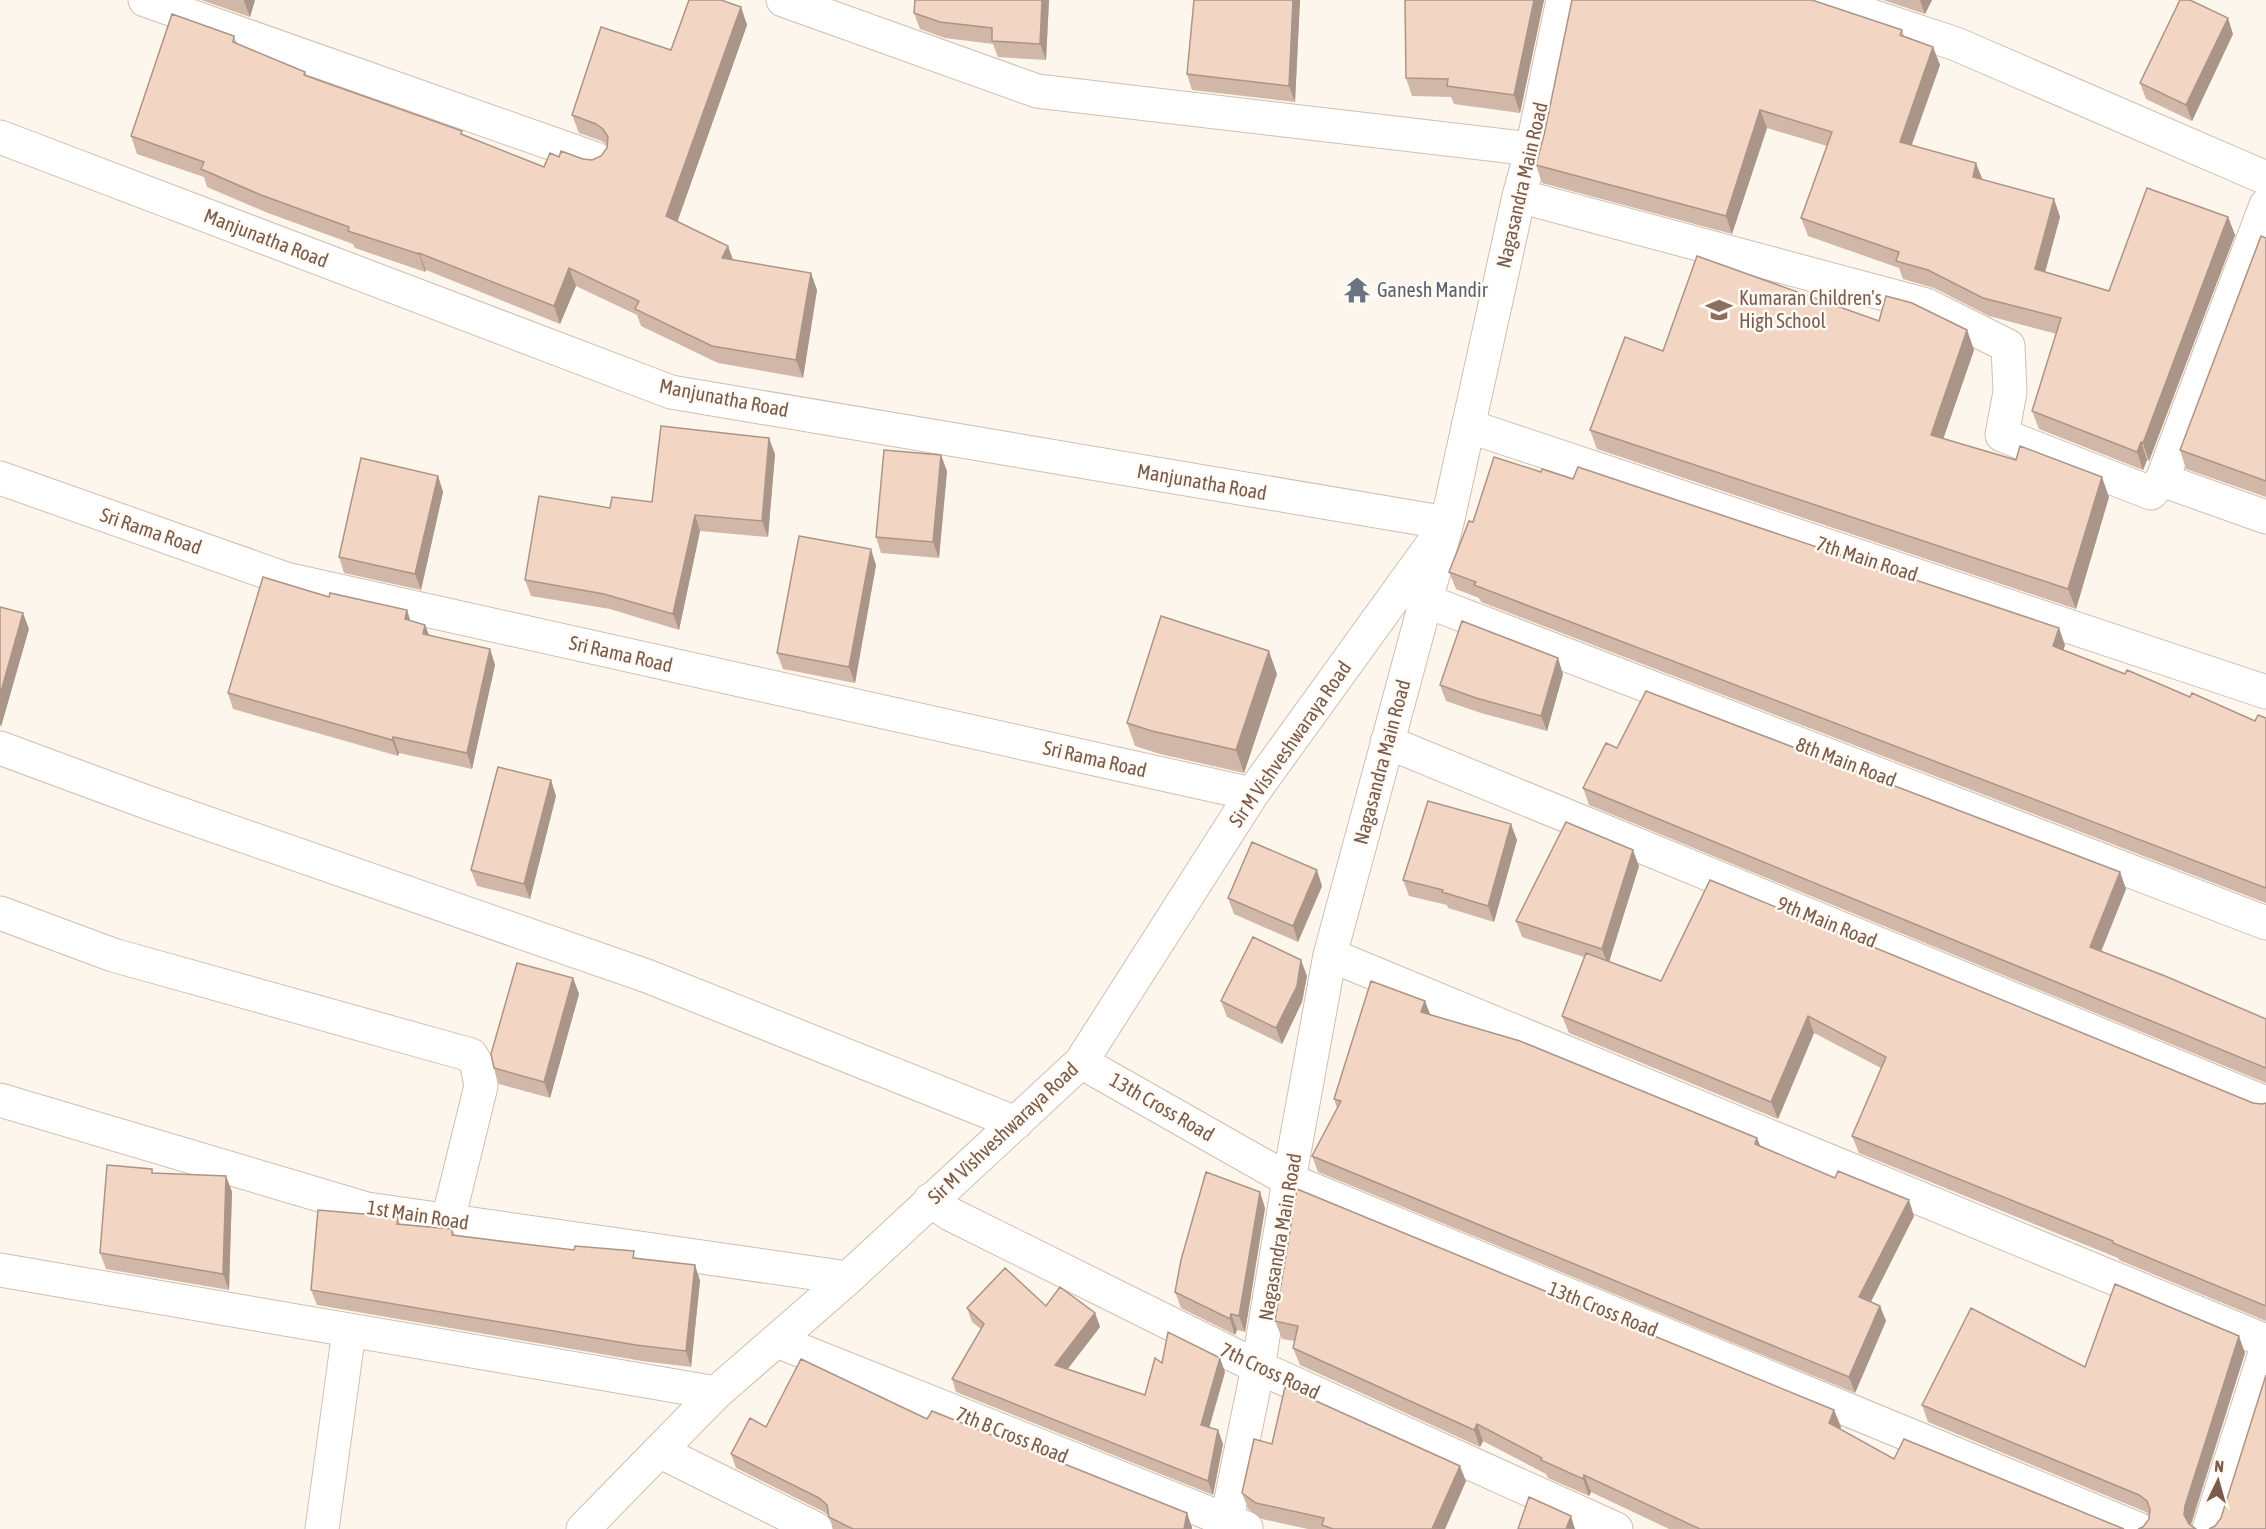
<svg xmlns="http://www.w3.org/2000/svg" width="2266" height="1529" viewBox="0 0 2266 1529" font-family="'Asap Condensed',sans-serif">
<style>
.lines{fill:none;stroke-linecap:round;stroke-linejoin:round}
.minor-casing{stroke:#d1beb0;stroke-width:35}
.minor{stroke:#fff;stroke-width:33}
.wall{fill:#d1b7a8}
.shaded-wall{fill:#aa9588}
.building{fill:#f3d5c3;stroke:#aa9588;stroke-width:1.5}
.labels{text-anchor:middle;stroke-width:5;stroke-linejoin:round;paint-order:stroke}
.street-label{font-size:20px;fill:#7a5c4d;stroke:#fffaf3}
.worship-label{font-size:20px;fill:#5b616d;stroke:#fffaf3;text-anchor:start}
.education-label{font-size:20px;fill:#785e54;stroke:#fffaf3;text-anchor:start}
</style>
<rect width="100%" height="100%" fill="#fdf6ec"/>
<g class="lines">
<g class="minor-casing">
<path id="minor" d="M145,0L596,159
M783,0L1037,91L1532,149
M1823,0L1956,44L2266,178
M0,137L671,392L1447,523
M1519,196L1926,305L2008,346L2010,392L2002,435L2151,493L2162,480L2266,205
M1468,426L2266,692
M0,478L286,579L1252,794
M2162,480L2266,517
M1426,601L2266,923
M1387,742L2266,1103
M0,748L149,803L647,976L1016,1123
M0,913L113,955L471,1055L477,1065L481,1086L448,1220
M1330,955L2266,1341
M1081,1062L1289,1180L2138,1529
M0,1100L367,1209L848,1278
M930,1200L950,1214L1258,1367L1616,1529
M0,1270L716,1393
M777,1341L1246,1528
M659,1451L816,1529
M322,1529L349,1331
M583,1529L716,1393L848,1278L1081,1062L1252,794L1434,542
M1225,1529L1258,1367L1289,1180L1330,955L1447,523L1519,196L1532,149L1563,0
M2209,1529L2266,1350"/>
</g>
<use href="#minor" class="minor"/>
</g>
<path class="wall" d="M201,0H255L250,17Z
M1049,0L1046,60L998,57L993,44L945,38L920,29L914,13Z
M1300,0L1295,102L1192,90L1187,74Z
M1544,0L1520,113L1454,104L1451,97L1412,96L1406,78Z
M1883,0H1932L1925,14Z
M741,7L747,25L677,222L728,246L733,260L817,290L803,378L718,363L641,326L637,315L576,286L560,324L426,270L425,272L355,248L353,244L268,213L207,187L204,177L137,154L131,136L234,36L237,44L305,72L307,76L463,135L544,167L559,157L592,160L601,156L607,148V145L602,141L579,133L572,115L671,50Z
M1902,30L1904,36L1933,47L1940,65L1912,145L1983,180L2054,199L2060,217L2045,272L2109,291L2228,217L2235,235L2149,461L2147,460L2143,470L2039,429L2032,411L2057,334L1989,316L1934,288L1903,279L1899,268L1808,236L1801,218L1827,146L1767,128L1732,234L1542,183L1536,165L1544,135Z
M2233,34L2192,121L2146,99L2140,83Z
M2266,238V497L2186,469L2180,450Z
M1879,321L1967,330L1974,350L1943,439L2109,497L2076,609L1597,449L1590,430L1663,351Z
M775,454L768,537L700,531L679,630L610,609L531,596L525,580L610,508L652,502Z
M947,471L939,558L881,553L876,537Z
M438,476L443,492L421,590L344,573L339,557Z
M1473,522L2065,645L2063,650L2125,674L2190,697L2255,721L2266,718V903L1481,602L1479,598L1456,589L1449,572Z
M876,565L855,683L783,669L777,653Z
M329,597L407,610L410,621L425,625L429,635L490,649L495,665L472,769L399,753L398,756L233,709L228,693Z
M1277,674L1244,773L1160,754L1135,746L1127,723Z
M1563,674L1547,731L1481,713L1446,701L1440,685Z
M1617,748L2120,872L2126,889L2101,952L2266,1019V1083L1589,805L1583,788Z
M556,796L530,899L477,886L471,870Z
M1517,840L1494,922L1448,908L1447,905L1409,896L1403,880Z
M1639,866L1609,962L1661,981L2253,1103L2262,1104L2266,1103V1321L2119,1260L2118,1258L1859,1153L1852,1136L1881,1068L1814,1033L1778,1119L1569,1033L1562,1016L1584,957L1522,937L1516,921Z
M1322,886L1298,942L1234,914L1228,898Z
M1307,976L1302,1002L1282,1044L1227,1017L1221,1001Z
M573,978L579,994L550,1098L499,1084L494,1068Z
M1425,1001L1430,1014L1757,1138L1761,1147L1914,1216L1871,1302L1880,1306L1886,1321L1855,1393L1318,1172L1312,1156L1337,1108L1334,1099Z
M152,1169L153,1173L226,1176L232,1192L229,1290L106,1269L100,1253Z
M1265,1208L1245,1332L1237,1330L1235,1335L1181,1308L1175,1292Z
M398,1217L400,1224L452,1229L455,1235L695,1265L700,1281L691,1367L642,1361L317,1305L311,1290Z
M1046,1306L1095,1313L1100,1327L1067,1369L1145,1395L1162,1363L1225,1372L1209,1428L1218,1430L1223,1444L1213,1495L956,1392L952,1379L981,1329L972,1322L967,1308Z
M1275,1321L1834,1410L1841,1427L1840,1429L1894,1459L2124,1529H1669L1591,1492L1589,1496L1548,1478L1546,1474L1483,1441L1480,1447L1300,1365L1293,1348L1295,1341L1282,1339Z
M2245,1353L2191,1526L2143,1527L2149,1519V1515L2146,1512L1928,1422L1922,1405L2085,1367Z
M927,1419L1192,1527V1529H833L829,1516L824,1512L736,1468L731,1454L766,1427Z
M1272,1444L1466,1481L1445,1529H1308L1262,1519L1248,1509L1242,1493Z"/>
<path class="shaded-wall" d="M245,0H255L250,17L244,1Z
M1042,0H1049L1046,60L1040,44Z
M1293,0H1300L1295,102L1289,86Z
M1534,0H1544L1520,113L1514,95Z
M1920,0H1932L1925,14Z
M741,7L747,25L673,234L666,216Z
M2228,18L2233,34L2192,121L2186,105Z
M1933,47L1940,65L1906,160L1900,142Z
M1760,110L1767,128L1732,234L1726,216Z
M1976,163L1983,181L1973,177Z
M2054,199L2060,217L2041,287L2035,269Z
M2228,217L2235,235L2149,461L2143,443Z
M728,246L734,263L722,258Z
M419,253L426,270L425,272L419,254Z
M569,268L576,286L560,324L554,306Z
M811,273L817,290L803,378L796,360Z
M1967,330L1974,350L1938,454L1931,435Z
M769,438L775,454L768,537L762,521Z
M2141,442L2147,460L2143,470L2137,452Z
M941,455L947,471L939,558L933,542Z
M438,476L443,492L421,590L415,574Z
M2102,477L2109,497L2076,609L2068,589Z
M695,515L700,531L679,630L673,614Z
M871,549L876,565L855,683L849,667Z
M407,610L412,626L405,619Z
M23,613L29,629L1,727L0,724V695Z
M425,625L431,641L423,634Z
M2059,628L2065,645L2059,663L2053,646Z
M490,649L495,665L472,769L467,753Z
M1269,651L1277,674L1244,773L1236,750Z
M1558,658L1563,674L1547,731L1541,716Z
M393,737L399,753L398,756L392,740Z
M551,780L556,796L530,899L524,884Z
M1511,824L1517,840L1494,922L1488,906Z
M1633,850L1639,866L1608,965L1602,949Z
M1317,870L1322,886L1298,942L1293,926Z
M2120,872L2126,889L2096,964L2090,947Z
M1301,960L1307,976L1302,1002L1282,1044L1276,1028Z
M573,978L579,994L550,1098L544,1082Z
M1425,1001L1431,1017L1421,1012Z
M1808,1016L1814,1033L1778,1119L1771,1102Z
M1757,1138L1763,1154L1755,1144Z
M226,1176L232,1192L229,1290L223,1274Z
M1260,1192L1265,1208L1245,1332L1239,1316Z
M1909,1200L1914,1216L1865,1313L1859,1297Z
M695,1265L700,1281L691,1367L686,1351Z
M1880,1306L1886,1321L1855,1393L1849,1377Z
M1095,1313L1100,1327L1060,1379L1055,1365Z
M1231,1314L1237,1330L1235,1335L1230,1319Z
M2239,1336L2245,1353L2191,1523V1529L2184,1515L2185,1506Z
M1220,1358L1225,1372L1206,1439L1201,1425Z
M1834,1410L1841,1427L1835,1440L1829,1423Z
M1477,1424L1483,1441L1480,1447L1474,1430Z
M1218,1430L1223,1444L1213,1495L1208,1481Z
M1460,1466L1466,1481L1445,1529H1432Z
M1584,1475L1591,1492L1589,1496L1583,1479Z
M1187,1513L1192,1527V1529H1184Z
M1571,1516L1575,1529H1566Z"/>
<path class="building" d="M689,0H721L741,7L666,216L728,246L722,258L811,273L796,360L712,346L635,309L639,301L569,268L554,306L419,253V254L348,231L349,227L261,195L201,169L204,162L131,136L172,14L234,36L233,42L305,72L304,75L462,131L461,134L544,167L550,153L559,157L561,151L583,159L592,160L601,156L607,148L608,137L603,129L596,124L572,115L601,27L671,50Z
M915,0H1042L1040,44L992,41V28L940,22L914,13Z
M1194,0H1293L1289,86L1187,74Z
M1405,0H1534L1514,95L1447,86L1448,79L1406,78Z
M1572,0H1812L1902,30L1900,35L1933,47L1900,142L1976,163L1973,177L2054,199L2035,269L2109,291L2147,188L2228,217L2143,443L2141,442L2137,452L2032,411L2061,318L1983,298L1928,270L1896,261L1899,252L1801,218L1832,132L1760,110L1726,216L1536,165L1544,135Z
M2180,0H2190L2228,18L2186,105L2140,83Z
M2261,236L2266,238V481L2180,450Z
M1697,256L1879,321L1886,296L1912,303L1967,330L1931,435L2016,460L2020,446L2102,477L2068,589L1590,430L1625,337L1663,351Z
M661,426L769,438L762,521L695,515L673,614L604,594L525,580L539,496L610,508L612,497L652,502Z
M884,450L941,455L933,542L876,537Z
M1494,457L1541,472L1542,469L1573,479L1578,467L2059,628L2053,646L2125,674L2127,670L2190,697L2192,693L2255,721L2258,715L2266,718V888L1474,585L1476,582L1449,572L1469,521L1473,522Z
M361,458L438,476L415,574L339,557Z
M799,536L871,549L849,667L777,653Z
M263,577L329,597L330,593L407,610L405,619L425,625L423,634L490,649L467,753L393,737L392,740L228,693Z
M0,607L23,613L0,695Z
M1161,616L1269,651L1236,750L1152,731L1127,723Z
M1462,621L1558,658L1541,716L1476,698L1440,685Z
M1646,691L2120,872L2090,947L2165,976L2266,1019V1068L1583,788L1606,743L1617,748Z
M498,767L551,780L524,884L471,870Z
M1428,801L1511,824L1488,906L1442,892L1443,890L1403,880Z
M1566,822L1633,850L1602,949L1516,921Z
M1252,842L1317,870L1293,926L1228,898Z
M1710,880L2253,1103L2262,1104L2266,1103V1306L2113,1243V1241L1852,1136L1886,1057L1808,1016L1771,1102L1562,1016L1586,953L1661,981Z
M1253,937L1301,960L1297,986L1276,1028L1221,1001Z
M517,963L573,978L544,1082L494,1068L491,1054Z
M1371,981L1425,1001L1421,1012L1520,1041L1757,1138L1755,1144L1835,1178L1838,1171L1909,1200L1859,1297L1880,1306L1849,1377L1312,1156L1341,1101L1334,1099Z
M107,1165L152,1169V1173L226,1176L223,1274L100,1253Z
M1206,1172L1260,1192L1239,1316L1231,1314L1230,1319L1175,1292L1181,1260Z
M1297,1189L1834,1410L1829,1423L1894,1459L1904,1439L2124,1529H1700L1584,1475L1583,1479L1541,1460L1542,1458L1477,1424L1474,1430L1293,1348L1298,1326L1275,1321Z
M318,1210L398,1217L397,1224L452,1229V1235L574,1250L575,1246L634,1251L633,1258L695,1265L686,1351L636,1345L311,1290Z
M1005,1268L1046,1306L1060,1287L1095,1313L1055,1365L1145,1395L1155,1358L1162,1363L1168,1332L1220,1358L1201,1425L1218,1430L1208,1481L952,1379L984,1324L967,1308Z
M2115,1284L2239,1336L2185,1506L2184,1515L2189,1524L2196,1529H2138L2143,1527L2149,1519L2150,1509L2147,1501L2139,1495L1922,1405L1971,1308L2085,1367Z
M801,1359L927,1419L932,1411L1187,1513L1184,1529H853L829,1517L827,1505L819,1498L731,1454L750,1418L766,1427Z
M2266,1375V1529H2209L2215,1526L2221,1518Z
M1285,1387L1460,1466L1432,1529H1333L1322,1525L1324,1518L1256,1503L1242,1493L1254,1439L1272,1444Z
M1529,1497L1571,1516L1566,1529H1518Z"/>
<defs>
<g id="temple-bare" transform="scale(2.07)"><path d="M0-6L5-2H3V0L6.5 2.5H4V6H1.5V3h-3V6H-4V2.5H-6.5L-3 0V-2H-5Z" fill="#6b7280" stroke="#fffaf3" stroke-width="2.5" paint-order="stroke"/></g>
<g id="school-bare" transform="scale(2.07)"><path d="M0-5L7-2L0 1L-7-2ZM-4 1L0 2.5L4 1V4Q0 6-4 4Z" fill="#8d6e63" stroke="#fffaf3" stroke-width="2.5" paint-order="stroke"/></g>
</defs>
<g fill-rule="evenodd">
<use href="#temple-bare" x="1357" y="290"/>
<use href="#school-bare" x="1719" y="310"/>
</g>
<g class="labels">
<g class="street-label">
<text transform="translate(1522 185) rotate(-77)" y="7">Nagasandra Main Road</text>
<text transform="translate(266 238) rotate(21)" y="7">Manjunatha Road</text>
<text transform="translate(724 398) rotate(11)" y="7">Manjunatha Road</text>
<text transform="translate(1202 482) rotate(10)" y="7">Manjunatha Road</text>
<text transform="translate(151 531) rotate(19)" y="7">Sri Rama Road</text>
<text transform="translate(1867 559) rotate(18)" y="7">7th Main Road</text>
<text transform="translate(621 654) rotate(13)" y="7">Sri Rama Road</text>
<text transform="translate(1290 744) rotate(-55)" y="7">Sir M Vishveshwaraya Road</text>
<text transform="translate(1095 759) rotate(13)" y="7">Sri Rama Road</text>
<text transform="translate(1382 762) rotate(-75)" y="7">Nagasandra Main Road</text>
<text transform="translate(1846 762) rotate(21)" y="7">8th Main Road</text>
<text transform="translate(1827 922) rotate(22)" y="7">9th Main Road</text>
<text transform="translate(1162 1107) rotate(30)" y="7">13th Cross Road</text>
<text transform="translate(1003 1133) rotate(-43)" y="7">Sir M Vishveshwaraya Road</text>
<text transform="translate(418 1215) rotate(9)" y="7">1st Main Road</text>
<text transform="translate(1280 1237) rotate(-80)" y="7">Nagasandra Main Road</text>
<text transform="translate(1603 1309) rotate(22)" y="7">13th Cross Road</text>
<text transform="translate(1270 1371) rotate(25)" y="7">7th Cross Road</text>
<text transform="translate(1012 1435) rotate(22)" y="7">7th B Cross Road</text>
</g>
<g class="worship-label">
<text x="1377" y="297">Ganesh Mandir</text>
</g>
<g class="education-label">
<text x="1739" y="305">Kumaran Children's<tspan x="1739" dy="23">High School</tspan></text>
</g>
</g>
<g transform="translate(2218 1481) rotate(5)" stroke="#fffaf3" stroke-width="4.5" paint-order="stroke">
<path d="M0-4.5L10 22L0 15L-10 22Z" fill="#7a5c4d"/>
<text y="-9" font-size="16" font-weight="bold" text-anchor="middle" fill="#7a5c4d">N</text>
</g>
</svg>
